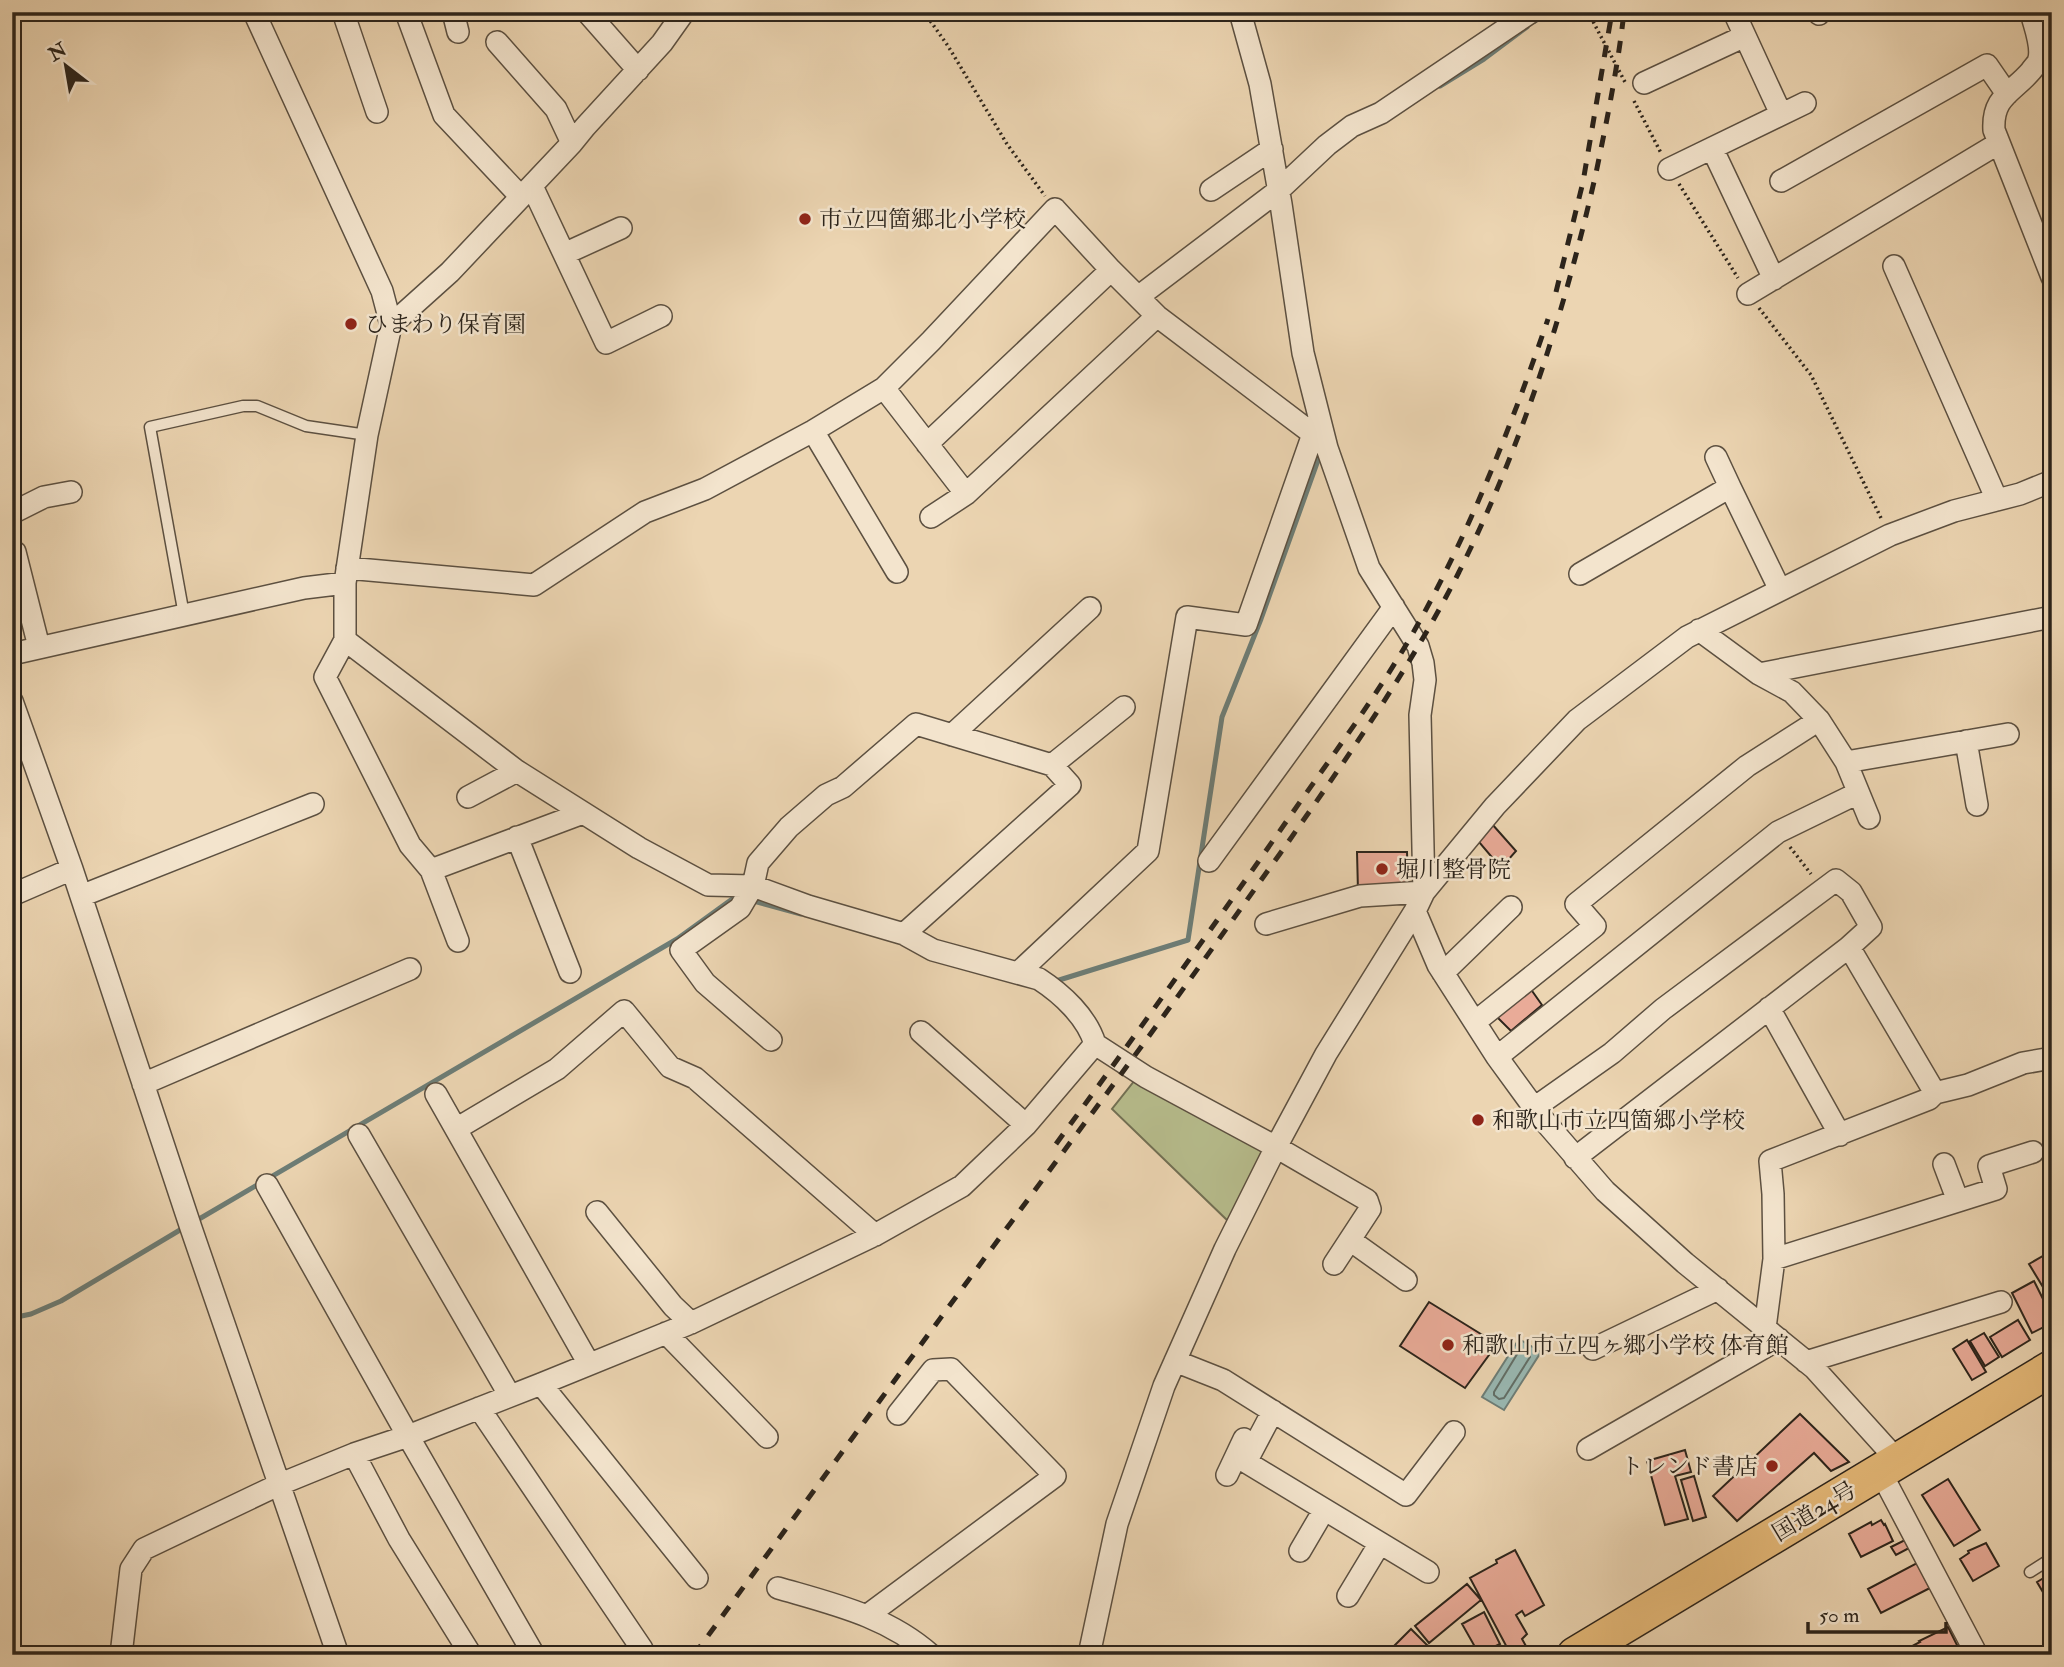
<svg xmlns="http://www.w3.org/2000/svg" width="2064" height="1667" viewBox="0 0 2064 1667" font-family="'IM FELL Double Pica','Noto Serif JP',serif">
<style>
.green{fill:#b7bd8d;stroke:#727054;stroke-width:2}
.water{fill:#99b8b2;stroke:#6d7d76;stroke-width:2}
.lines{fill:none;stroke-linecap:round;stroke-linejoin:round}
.shore{stroke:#626e66;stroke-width:2}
.stream{stroke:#6d7d76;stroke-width:5}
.building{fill:#e9ab98;stroke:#2c241b;stroke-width:2}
.service-casing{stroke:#5c5041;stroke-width:13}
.minor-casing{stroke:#5c5041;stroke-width:24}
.trunk-casing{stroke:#2c241b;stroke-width:38}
.path{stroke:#2c241b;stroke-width:3.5;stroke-dasharray:2 3.5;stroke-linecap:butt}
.service{stroke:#f3e4cd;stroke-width:10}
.minor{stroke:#f3e4cd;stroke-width:21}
.trunk{stroke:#e6ba79;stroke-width:35}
.rail{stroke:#2c241b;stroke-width:5;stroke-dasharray:12 12;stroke-linecap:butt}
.poi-dot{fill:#8f2418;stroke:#f3e4cd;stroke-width:2.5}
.labels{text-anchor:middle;stroke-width:5;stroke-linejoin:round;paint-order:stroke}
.poi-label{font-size:23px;fill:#2c241b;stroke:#f3e4cd;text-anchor:start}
.street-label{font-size:23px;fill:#2c241b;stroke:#f3e4cd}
</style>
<rect width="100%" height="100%" fill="#ecd5b2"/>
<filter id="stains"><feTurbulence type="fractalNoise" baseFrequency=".00286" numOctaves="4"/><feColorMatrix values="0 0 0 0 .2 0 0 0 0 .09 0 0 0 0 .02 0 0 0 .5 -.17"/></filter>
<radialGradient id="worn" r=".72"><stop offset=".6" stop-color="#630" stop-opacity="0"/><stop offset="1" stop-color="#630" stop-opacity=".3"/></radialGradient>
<path class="green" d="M1135,1080L1263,1151L1229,1222L1112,1109Z"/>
<path class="water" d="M1519,1339L1541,1352L1504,1410L1482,1397Z"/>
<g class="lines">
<path class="shore" d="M1523,1350L1529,1354L1530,1357L1504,1398L1499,1399L1494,1395V1392L1519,1351Z"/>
<path class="stream" d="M1535,21L1547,12
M1440,86L1484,59L1527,27
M750,900L801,914
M1056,981L1188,940L1222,717L1261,619L1321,452
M194,1222L677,939L735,897L741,898
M12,1318L31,1314L61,1301L185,1227"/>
</g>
<path class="building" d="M1492,824L1516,851L1501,868L1479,842Z
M1357,852H1407L1408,885L1358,891Z
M1530,988L1542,1005L1511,1031L1494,1014Z
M2048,1253L2052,1259V1302L2029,1264Z
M2034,1281L2052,1317V1323L2032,1333L2012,1293Z
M1429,1302L1497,1344L1465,1388L1400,1346Z
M2018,1320L2030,1340L2002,1357L1990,1337Z
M1984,1333L1999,1357L1985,1366L1970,1341Z
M1967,1340L1986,1372L1972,1380L1953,1349Z
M1800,1414L1849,1462L1831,1471L1814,1453L1737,1521L1713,1496Z
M1685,1450L1691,1472L1675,1476L1688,1519L1665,1525L1647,1461Z
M1694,1476L1706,1517L1693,1521L1681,1480Z
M1948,1479L1980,1530L1954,1546L1922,1495Z
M1881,1520L1884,1525L1885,1524L1893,1541L1861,1557L1849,1534L1871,1522L1872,1525Z
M1907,1539L1911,1547L1896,1555L1891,1547Z
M1986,1543L1999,1566L1973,1581L1960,1559L1969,1553L1968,1551Z
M1515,1550L1544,1605L1525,1616L1522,1611L1516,1615L1527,1634L1522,1639L1531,1655H1511L1470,1578L1497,1563L1496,1560Z
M1917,1563L1930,1588L1881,1613L1868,1589Z
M2052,1573V1590L2044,1594L2037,1582Z
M1467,1584L1481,1600L1429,1643L1415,1626Z
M1484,1612L1500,1644L1479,1654L1462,1624Z
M1948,1627L1959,1649L1948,1655H1902L1901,1652L1920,1642L1919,1641Z
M1411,1629L1430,1648L1423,1655H1385Z"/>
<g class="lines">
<g class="service-casing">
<path id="service" d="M184,615L150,427L243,406H257L306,426L367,435
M2030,1572L2052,1558"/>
</g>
<g class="minor-casing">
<path id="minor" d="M254,12L382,291L391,325L367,435L345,583V640L517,771L639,848L708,885L753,886L808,906L904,934L933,950L1039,979C1062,994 1087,1017 1095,1044L1146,1077L1276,1147L1367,1200L1370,1209L1334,1264
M343,12L377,112
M406,12L444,115L521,197
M453,12L458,32
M587,12L638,70
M1240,12L1260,84L1281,204L1303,353L1327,448L1369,568L1418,646L1423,663L1425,680L1420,715L1424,892
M1734,12L1781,114
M1818,12L1819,14
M2031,12C2034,26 2044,48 2038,62C2036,65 2033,68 2031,71C2012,93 1992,97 1994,130L2052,277
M497,42L556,109L572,143
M1644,83L1745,36
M1712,148L1774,279
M1669,169L1805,103
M1781,181L1987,65L2007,94
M532,186L606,343L661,316
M1211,190L1272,149
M564,254L621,228
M1894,266L1997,500
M1748,294L1999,143
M1138,297L1279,190L1327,145L1352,126L1381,113L1531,12
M391,325L450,272L572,143L585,127L662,43L684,12
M884,388L966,494
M813,431L897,572
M927,444L1111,270
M1716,457L1730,487
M12,513L44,497L71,492
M931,517L966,494L1157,316
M15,552L39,647
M347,568L534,585L645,512L705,489L813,431L884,388L931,341L1055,209L1111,270L1157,316L1313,434L1322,432
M1580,574L1730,487L1780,590
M1699,630L1759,674L1792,692L1819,720L1846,762L1869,818
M345,640L325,677L410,845L431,870
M12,654L304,588L345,583
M1759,674L2052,617
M12,701L72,869L191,1228L338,1655
M952,735L1090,608
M1966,741L1977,805
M1846,762L2008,734
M1052,765L1124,707
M468,797L517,771
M517,837L570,972
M1209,861L1394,607
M12,895L72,869
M81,896L313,804
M1415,911L1438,965L1497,1057L1540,1116L1605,1191L1685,1263L1814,1368L1898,1461
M1266,924L1360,896L1424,892
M458,941L431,870L583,813
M1019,972L1148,851L1187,617L1246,625L1313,434
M1443,973L1511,907
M1769,1008L1840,1135
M1475,1022L1595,926L1576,904L1747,766L1819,720
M921,1032L1026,1125
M771,1040L705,983L681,950L740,908L753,886L758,863L789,827L826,795L843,787L916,724L1052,765L1070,785L904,934
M1497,1057L1778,832L1858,793
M143,1084L410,969
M436,1094L589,1364
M1534,1108L1612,1053L1663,1009L1836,880L1851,892L1871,927L1849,947L1935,1093L1968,1085L2023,1063L2052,1058
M456,1129L557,1069L624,1011L670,1067L695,1078L875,1235
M359,1135L510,1396
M1575,1158L1849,947
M267,1185L408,1436L534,1655
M1958,1201L1996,1189L1989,1166L2033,1152
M597,1212L673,1306L691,1323
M1350,1240L1406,1280
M1774,1259L1958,1201L1944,1164
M1765,1328L1774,1259L1773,1194L1770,1161L1929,1099L1935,1093
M666,1333L767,1437
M1593,1349L1718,1289
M1175,1361L1223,1380L1406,1495L1454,1432
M1806,1362L2001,1302
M541,1384L697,1578
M479,1408L642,1649
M1273,1411L1246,1462L1428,1572
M1588,1449L1779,1339
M354,1454L399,1539L471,1655
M1880,1471L1977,1655
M1227,1475L1244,1439
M1300,1551L1324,1510
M778,1588C833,1604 887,1616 931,1655
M1348,1596L1380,1543
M868,1615L1055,1476L951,1369L933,1370L898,1414
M121,1655L131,1569L144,1549L278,1485L354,1454L408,1436L541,1384L691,1323L875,1235L962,1186L1026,1125L1095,1044
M1089,1655L1117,1524L1164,1386L1225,1249L1276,1147L1326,1054L1415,911L1424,892L1495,806L1577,720L1687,637L1890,535L1954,511L2020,494L2052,481"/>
</g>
<g class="trunk-casing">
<path id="trunk" d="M1575,1655L2052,1368"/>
</g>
<path class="path" d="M924,12L948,46L1007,144L1045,196
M1588,12L1625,82
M1634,101L1661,153
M1679,184L1738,278
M1759,308L1811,375L1881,518
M1790,847L1811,874"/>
<use href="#service" class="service"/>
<use href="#minor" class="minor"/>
<use href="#trunk" class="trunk"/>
<path class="rail" d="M1556,292L1583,182L1612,12
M1056,1144C1134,1037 1211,930 1286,822C1329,760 1375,699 1413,633C1469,534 1511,427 1548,319
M694,1655C822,1479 951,1303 1081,1128C1150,1036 1217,942 1284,848C1346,759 1410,669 1459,572C1522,446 1565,310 1596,173C1607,120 1618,66 1624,12"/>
</g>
<g class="poi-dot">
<circle cx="805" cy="219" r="7"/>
<circle cx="351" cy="324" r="7"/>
<circle cx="1382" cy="869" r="7"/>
<circle cx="1478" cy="1120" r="7"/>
<circle cx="1448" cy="1345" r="7"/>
<circle cx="1772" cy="1466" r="7"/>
</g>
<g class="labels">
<g class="poi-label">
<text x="819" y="227">市立四箇郷北小学校</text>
<text x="365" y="332">ひまわり保育園</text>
<text x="1396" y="877">堀川整骨院</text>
<text x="1492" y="1128">和歌山市立四箇郷小学校</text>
<text x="1462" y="1353">和歌山市立四ヶ郷小学校 体育館</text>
<text x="1758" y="1474" text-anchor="end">トレンド書店</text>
</g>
<g class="street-label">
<text transform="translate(1814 1511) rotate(-31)" y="8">国道24号</text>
</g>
</g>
<rect width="2064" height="1667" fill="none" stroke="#ecd5b2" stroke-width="42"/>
<rect x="14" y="14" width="2036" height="1639" fill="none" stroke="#2c241b" stroke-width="3.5"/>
<rect x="21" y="21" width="2022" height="1625" fill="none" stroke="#2c241b" stroke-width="2"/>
<g transform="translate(66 66) rotate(329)" stroke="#f3e4cd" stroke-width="5" paint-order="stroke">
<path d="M0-5L12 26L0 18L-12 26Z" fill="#2c241b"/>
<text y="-10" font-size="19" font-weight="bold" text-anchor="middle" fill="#2c241b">N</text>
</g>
<path d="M1808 1622v10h138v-10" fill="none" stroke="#2c241b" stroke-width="3.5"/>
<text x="1819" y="1622" font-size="21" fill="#2c241b" stroke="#f3e4cd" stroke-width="5" paint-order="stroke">50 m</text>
<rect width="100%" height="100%" filter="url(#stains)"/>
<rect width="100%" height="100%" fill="url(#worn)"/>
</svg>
